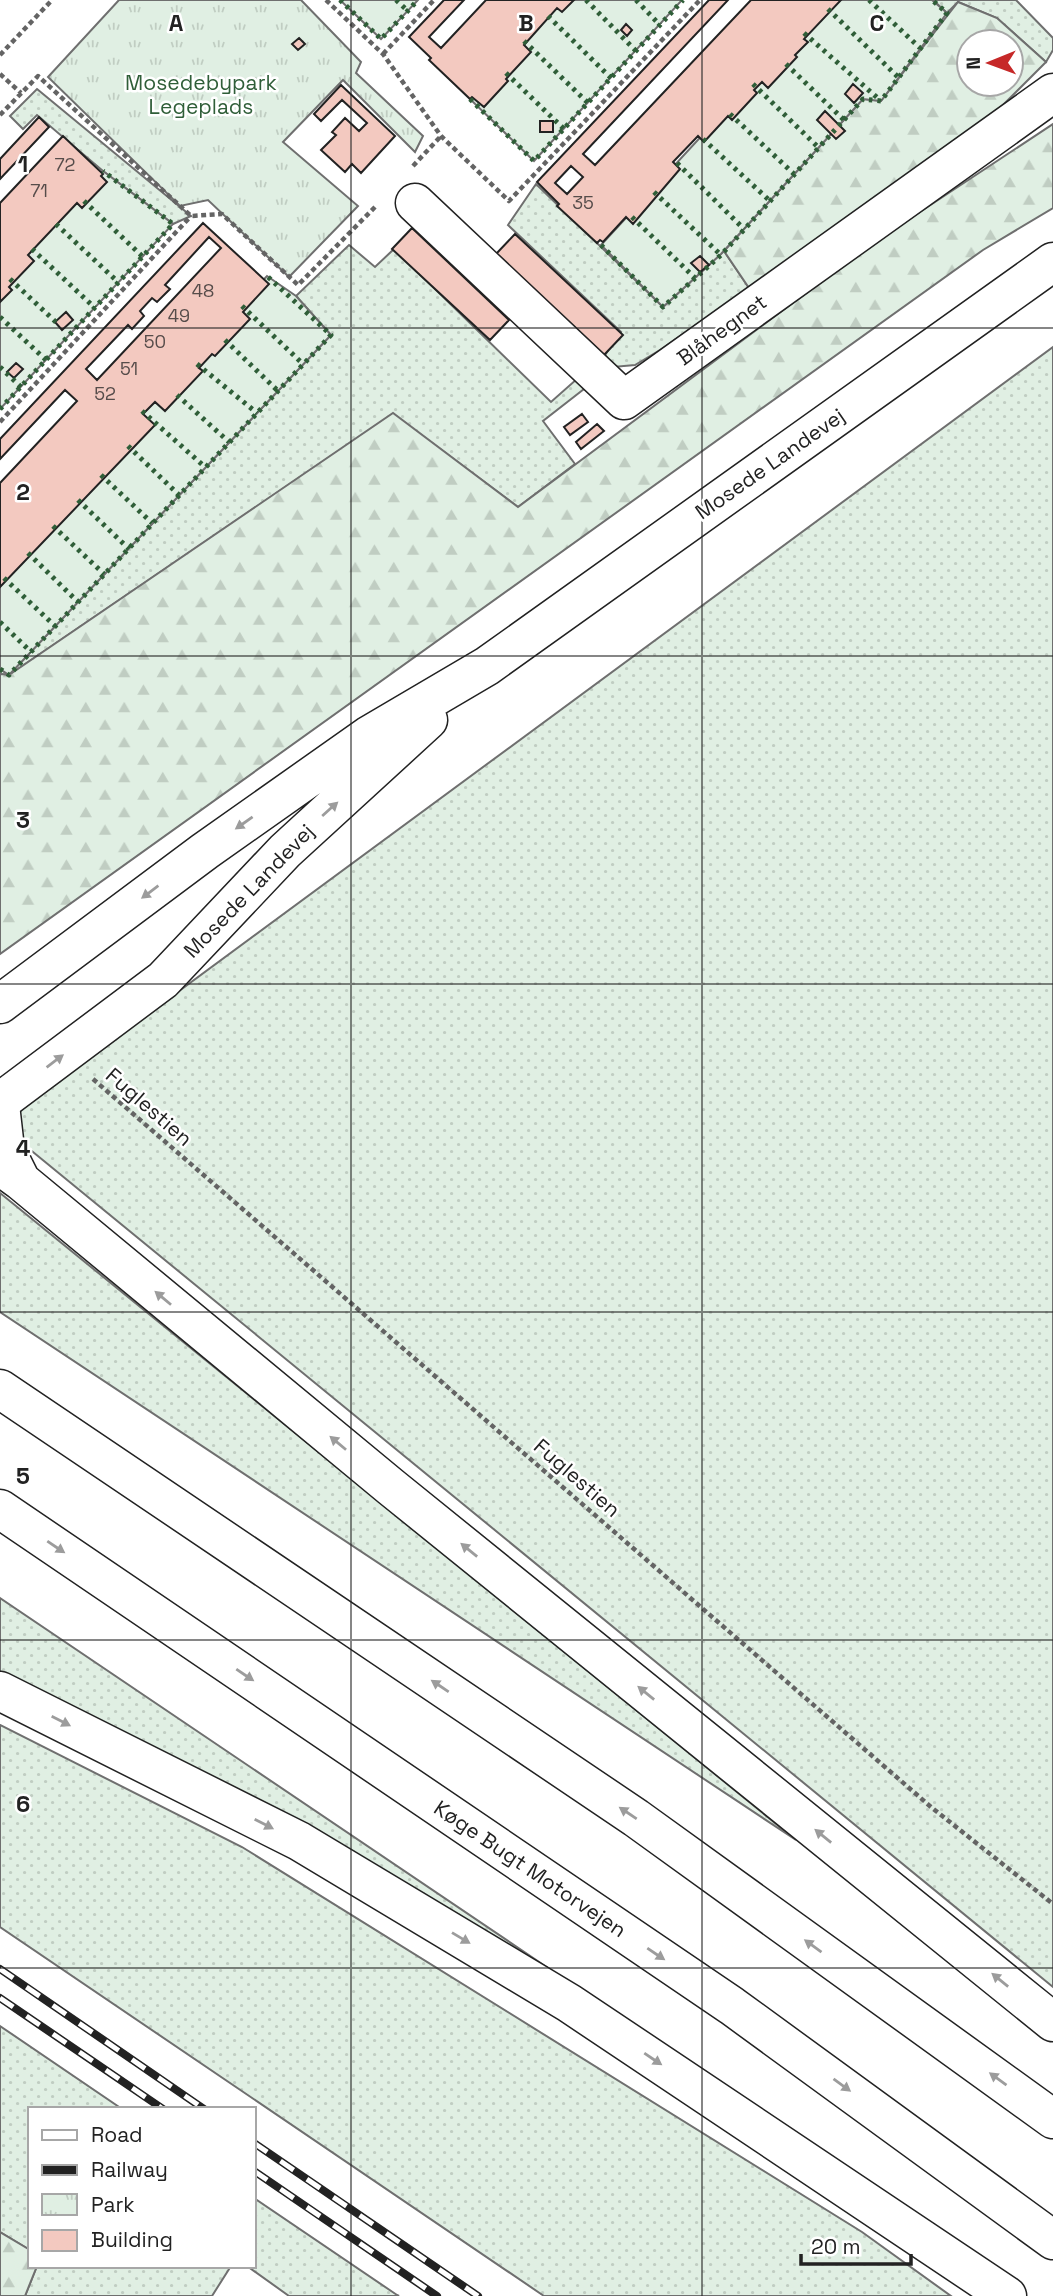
<svg xmlns="http://www.w3.org/2000/svg" width="1053" height="2296" viewBox="0 0 1053 2296" font-family="'Space Grotesk',sans-serif">
<style>
.grass{fill:url(#grass-dots);stroke:#6f6f6f;stroke-width:2}
.forest{fill:url(#forest-firs);stroke:#6f6f6f;stroke-width:2;fill-rule:evenodd}
.park{fill:url(#park-tufts);stroke:#6f6f6f;stroke-width:2}
.garden{fill:#e0efe3;stroke:#6f6f6f;stroke-width:2}
.building{fill:#f3c9c0;stroke:#222;stroke-width:2;fill-rule:evenodd}
.lines{fill:none;stroke-linecap:round;stroke-linejoin:round}
.minor-casing{stroke:#222;stroke-width:41}
.major-casing{stroke:#222;stroke-width:41}
.highway-casing{stroke:#222;stroke-width:41}
.path{stroke:#646464;stroke-width:4.5;stroke-dasharray:5 3.5;stroke-linecap:butt}
.minor{stroke:#fff;stroke-width:38}
.major{stroke:#fff;stroke-width:38}
.highway{stroke:#fff;stroke-width:38}
.rail-casing{stroke:#222;stroke-width:8}
.rail{stroke:#fff;stroke-width:5;stroke-dasharray:16;stroke-linecap:butt}
.hedge{stroke:#2f5e38;stroke-width:5;stroke-dasharray:3.5 5;stroke-linecap:butt}
.oneway{fill:#9c9c9c}
.grid{fill:none;stroke:#222;stroke-width:2;stroke-opacity:0.55}
.labels{text-anchor:middle;stroke-width:5;stroke-linejoin:round;paint-order:stroke}
.number-label{font-size:18px;fill:#564c4a}
.park-label{font-size:21px;fill:#2f5e38;stroke:#fff}
.street-label{font-size:21px;fill:#222;stroke:#fff}
.grid-label{font-size:23px;text-anchor:middle;font-weight:bold;fill:#222;stroke:#fff;stroke-width:5;stroke-linejoin:round;paint-order:stroke}
</style>
<defs>
<pattern id="grass-dots" width="8" height="8" patternUnits="userSpaceOnUse" patternTransform="scale(1.75)"><rect width="8" height="8" fill="#e0efe3"/><path d="M2 2h.1M6 6h.1" fill="none" stroke="#c0cdc2" stroke-width="1.8" stroke-linecap="round"/></pattern>
<pattern id="forest-firs" width="22" height="20" patternUnits="userSpaceOnUse" patternTransform="scale(1.75)"><rect width="22" height="20" fill="#e0efe3"/><path d="M5 1l3.5 6h-7zM16 11l3.5 6h-7z" fill="#c0cdc2"/></pattern>
<pattern id="park-tufts" width="24" height="20" patternUnits="userSpaceOnUse" patternTransform="scale(1.75)"><rect width="24" height="20" fill="#e0efe3"/><path d="M3 7l-1-3M5 7V3M7 7l1-3M15 17l-1-3M17 17v-4M19 17l1-3" fill="none" stroke="#c0cdc2"/></pattern>
</defs>
<rect width="100%" height="100%" fill="#fff"/>
<path class="grass" d="M933,0H1016L1053,38V50L1046,62L997,18L958,2L947,13Z
M37,89L191,216L173,224L103,171L37,115L23,129L10,116Z
M536,184L663,307L724,251L749,288L660,350L635,365L613,367L605,355L621,332L508,225Z
M349,245L375,267L394,249L551,402L578,378L584,389L543,421L575,464L518,507L393,414L9,675L0,674V669L9,675L331,335L296,296Z
M1053,347V1987L0,1125V1123Z
M0,1193L796,1840L0,1312Z
M0,1598L551,1970L0,1674Z
M0,1725L242,1847L862,2232L951,2296H544L0,1927Z
M0,2026L122,2109H30V2250L0,2232Z
M254,2198L397,2295L399,2296H289L247,2266H254Z
M37,2266H231L212,2296H25Z"/>
<path class="forest" d="M958,2L997,18L1046,62L988,120L749,288L724,251L863,99L881,101ZM969,42H1011V84H969Z
M1053,124V208L983,250L0,954V674L9,675L393,413L518,507L876,241Z
M0,2232L30,2250V2266H37L25,2296H0Z"/>
<path class="park" d="M119,0H301L361,62L356,73L423,136L415,152L343,80L283,142L358,206L289,277L208,200L180,206L48,77Z"/>
<path class="garden" d="M340,0H418L381,39Z
M563,0H682L534,161L470,99Z
M827,0H932L947,13L881,101L863,99L721,254L663,307L601,245Z
M103,171L173,224L0,409V280Z
M267,276L296,296L331,335L9,675L0,669V559Z"/>
<path class="building" d="M444,0H464L429,37L441,48L486,0H574L562,12L557,8L524,45L531,52L506,79L508,81L484,107L472,97L470,99L429,60L431,58L409,37Z
M709,0H728L583,154L595,165L751,0H841L804,39L808,42L795,55L797,57L768,88L762,82L754,90L757,93L732,120L728,116L704,142L698,136L673,162L680,169L633,224L626,217L603,242L600,240L597,243L557,206L559,204L537,182ZM571,166L583,177L567,194L555,183Z
M626,24L632,30L627,36L621,30Z
M299,38L305,44L298,50L292,44Z
M853,84L863,93L854,103L845,94Z
M341,85L395,136L361,173L352,164L345,172L321,150L336,135L332,132L345,118L359,131L367,123L342,100L321,121L314,114Z
M825,111L845,131L836,139L817,120Z
M39,117L49,127L0,179V159Z
M540,121H553V132H540Z
M63,136L103,174L101,176L107,182L82,208L77,203L28,255L34,261L9,287L12,290L0,302V203Z
M203,223L269,284L243,312L250,319L215,356L212,354L199,368L203,371L165,411L155,402L143,414L155,425L0,587V483L77,401L65,390L0,459V439ZM209,237L221,248L97,380L86,369L128,325L132,329L144,316L140,311L152,298L157,302L170,289L165,285Z
M412,228L509,320L490,340L392,249Z
M515,234L623,335L604,355L496,254Z
M700,256L709,265L700,272L691,263Z
M66,312L73,320L62,330L55,322Z
M16,363L23,369L14,378L7,372Z
M582,414L588,422L570,435L564,427Z
M597,424L604,431L581,449L576,442Z"/>
<g class="lines">
<g class="minor-casing">
<path id="minor" d="M415,203L624,400L1053,93"/>
</g>
<g class="major-casing">
<path id="major" d="M0,1004L205,851L368,736L487,666L1053,262
M0,1102L163,980L285,851L428,720"/>
</g>
<g class="highway-casing">
<path id="highway" d="M0,1105L5,1149L21,1181
M0,1166L21,1181L391,1487L1053,2022
M0,1389L636,1818L1053,2119
M0,1509L732,2006L1053,2240
M0,1691L299,1841L569,2003L1007,2296"/>
</g>
<path class="path" d="M326,0L383,54L441,136L509,201L700,0
M383,54L434,0
M0,55L52,0
M0,74L21,93
M0,115L38,76L191,216L222,214L298,285L376,206
M413,166L441,136
M0,422L191,216
M93,1079L931,1807L1053,1904"/>
<use href="#minor" class="minor"/>
<use href="#major" class="major"/>
<use href="#highway" class="highway"/>
<g class="rail-casing">
<path id="rail" d="M0,1969L204,2109
M0,1998L163,2109
M254,2143L478,2296
M254,2171L437,2296"/>
</g>
<use href="#rail" class="rail"/>
<path class="hedge" d="M340,0L381,39L418,0
M396,0L408,11
M586,0L636,51
M636,0L660,25
M869,0L920,48
M828,9L899,78
M548,16L611,78
M804,33L881,101
M524,41L588,103
M786,64L844,120
M506,73L564,129
M753,84L819,148
M470,99L534,161L683,0
M730,114L794,174
M703,139L770,201
M677,163L744,229
M654,192L721,255
M84,201L142,256
M632,217L695,278
M56,224L118,282
M601,245L663,307L721,255L863,99L881,101L947,13L932,0
M32,249L95,308
M10,279L59,325
M242,306L303,364
M0,317L46,360
M225,340L278,391
M197,364L257,413
M0,367L21,387
M177,395L229,442
M0,409L173,224L103,171
M142,411L205,467
M128,446L179,495
M101,475L152,523
M78,500L129,549
M53,526L104,574
M28,553L78,602
M4,578L55,626
M0,622L31,652
M0,669L9,675L331,335L267,276"/>
</g>
<defs><path id="oneway-solid" d="M-6-.8H1V-3.2L6.5 0L1 3.2V.8H-6Z" transform="scale(1.75)"/></defs>
<g class="oneway">
<use href="#oneway-solid" transform="translate(330 809) rotate(-42)"/>
<use href="#oneway-solid" transform="translate(244 823) rotate(145)"/>
<use href="#oneway-solid" transform="translate(150 892) rotate(143)"/>
<use href="#oneway-solid" transform="translate(55 1061) rotate(-37)"/>
<use href="#oneway-solid" transform="translate(163 1298) rotate(-140)"/>
<use href="#oneway-solid" transform="translate(338 1443) rotate(-140)"/>
<use href="#oneway-solid" transform="translate(56 1547) rotate(34)"/>
<use href="#oneway-solid" transform="translate(469 1550) rotate(-141)"/>
<use href="#oneway-solid" transform="translate(245 1675) rotate(34)"/>
<use href="#oneway-solid" transform="translate(440 1686) rotate(-146)"/>
<use href="#oneway-solid" transform="translate(646 1693) rotate(-141)"/>
<use href="#oneway-solid" transform="translate(61 1721) rotate(27)"/>
<use href="#oneway-solid" transform="translate(628 1813) rotate(-146)"/>
<use href="#oneway-solid" transform="translate(264 1824) rotate(27)"/>
<use href="#oneway-solid" transform="translate(823 1836) rotate(-141)"/>
<use href="#oneway-solid" transform="translate(461 1938) rotate(31)"/>
<use href="#oneway-solid" transform="translate(813 1946) rotate(-144)"/>
<use href="#oneway-solid" transform="translate(656 1954) rotate(34)"/>
<use href="#oneway-solid" transform="translate(1000 1980) rotate(-141)"/>
<use href="#oneway-solid" transform="translate(653 2059) rotate(34)"/>
<use href="#oneway-solid" transform="translate(998 2079) rotate(-144)"/>
<use href="#oneway-solid" transform="translate(842 2085) rotate(36)"/>
</g>
<path class="grid" d="M351,0V2296M702,0V2296M0,328H1053M0,656H1053M0,984H1053M0,1312H1053M0,1640H1053M0,1968H1053"/>
<g class="labels">
<g class="number-label">
<text x="65" y="171">72</text>
<text x="39" y="197">71</text>
<text x="583" y="209">35</text>
<text x="203" y="297">48</text>
<text x="179" y="322">49</text>
<text x="155" y="348">50</text>
<text x="129" y="375">51</text>
<text x="105" y="400">52</text>
</g>
<g class="park-label">
<text x="201" y="90">Mosedebypark<tspan x="201" dy="24">Legeplads</tspan></text>
</g>
<g class="street-label">
<text transform="translate(722 330) rotate(-36)" y="7">Blåhegnet</text>
<text transform="translate(770 464) rotate(-35)" y="7">Mosede Landevej</text>
<text transform="translate(249 891) rotate(-46)" y="7">Mosede Landevej</text>
<text transform="translate(149 1107) rotate(41)" y="7">Fuglestien</text>
<text transform="translate(577 1478) rotate(41)" y="7">Fuglestien</text>
<text transform="translate(530 1869) rotate(34)" y="7">Køge Bugt Motorvejen</text>
</g>
</g>
<g class="grid-label">
<text x="176" y="31">A</text>
<text x="526" y="31">B</text>
<text x="877" y="31">C</text>
<text x="23" y="172">1</text>
<text x="23" y="500">2</text>
<text x="23" y="828">3</text>
<text x="23" y="1156">4</text>
<text x="23" y="1484">5</text>
<text x="23" y="1812">6</text>
</g>
<rect x="28" y="2107" width="228" height="161" fill="#ffffff" stroke="#a7a7a7" stroke-width="2"/>
<rect x="42" y="2130" width="35" height="10" fill="#ffffff" stroke="#a7a7a7" stroke-width="2"/>
<text x="91" y="2142" font-size="21" fill="#222222">Road</text>
<rect x="42" y="2165" width="35" height="10" fill="#222222" stroke="#a7a7a7" stroke-width="2"/>
<text x="91" y="2177" font-size="21" fill="#222222">Railway</text>
<rect x="42" y="2194" width="35" height="21" fill="url(#park-tufts)" stroke="#a7a7a7" stroke-width="2"/>
<text x="91" y="2212" font-size="21" fill="#222222">Park</text>
<rect x="42" y="2230" width="35" height="21" fill="#f3c9c0" stroke="#a7a7a7" stroke-width="2"/>
<text x="91" y="2247" font-size="21" fill="#222222">Building</text>
<g transform="translate(990 63) rotate(269)"><circle r="33" fill="#ffffff" stroke="#a7a7a7" stroke-width="2"/>
<path d="M0-5L12 26L0 18L-12 26Z" fill="#c62828"/>
<text y="-10" font-size="19" font-weight="bold" text-anchor="middle" fill="#222222">N</text>
</g>
<path d="M801 2254v10h110v-10" fill="none" stroke="#222222" stroke-width="3.5"/>
<text x="811" y="2254" font-size="21" fill="#222222" stroke="#ffffff" stroke-width="5" paint-order="stroke">20 m</text>
</svg>
